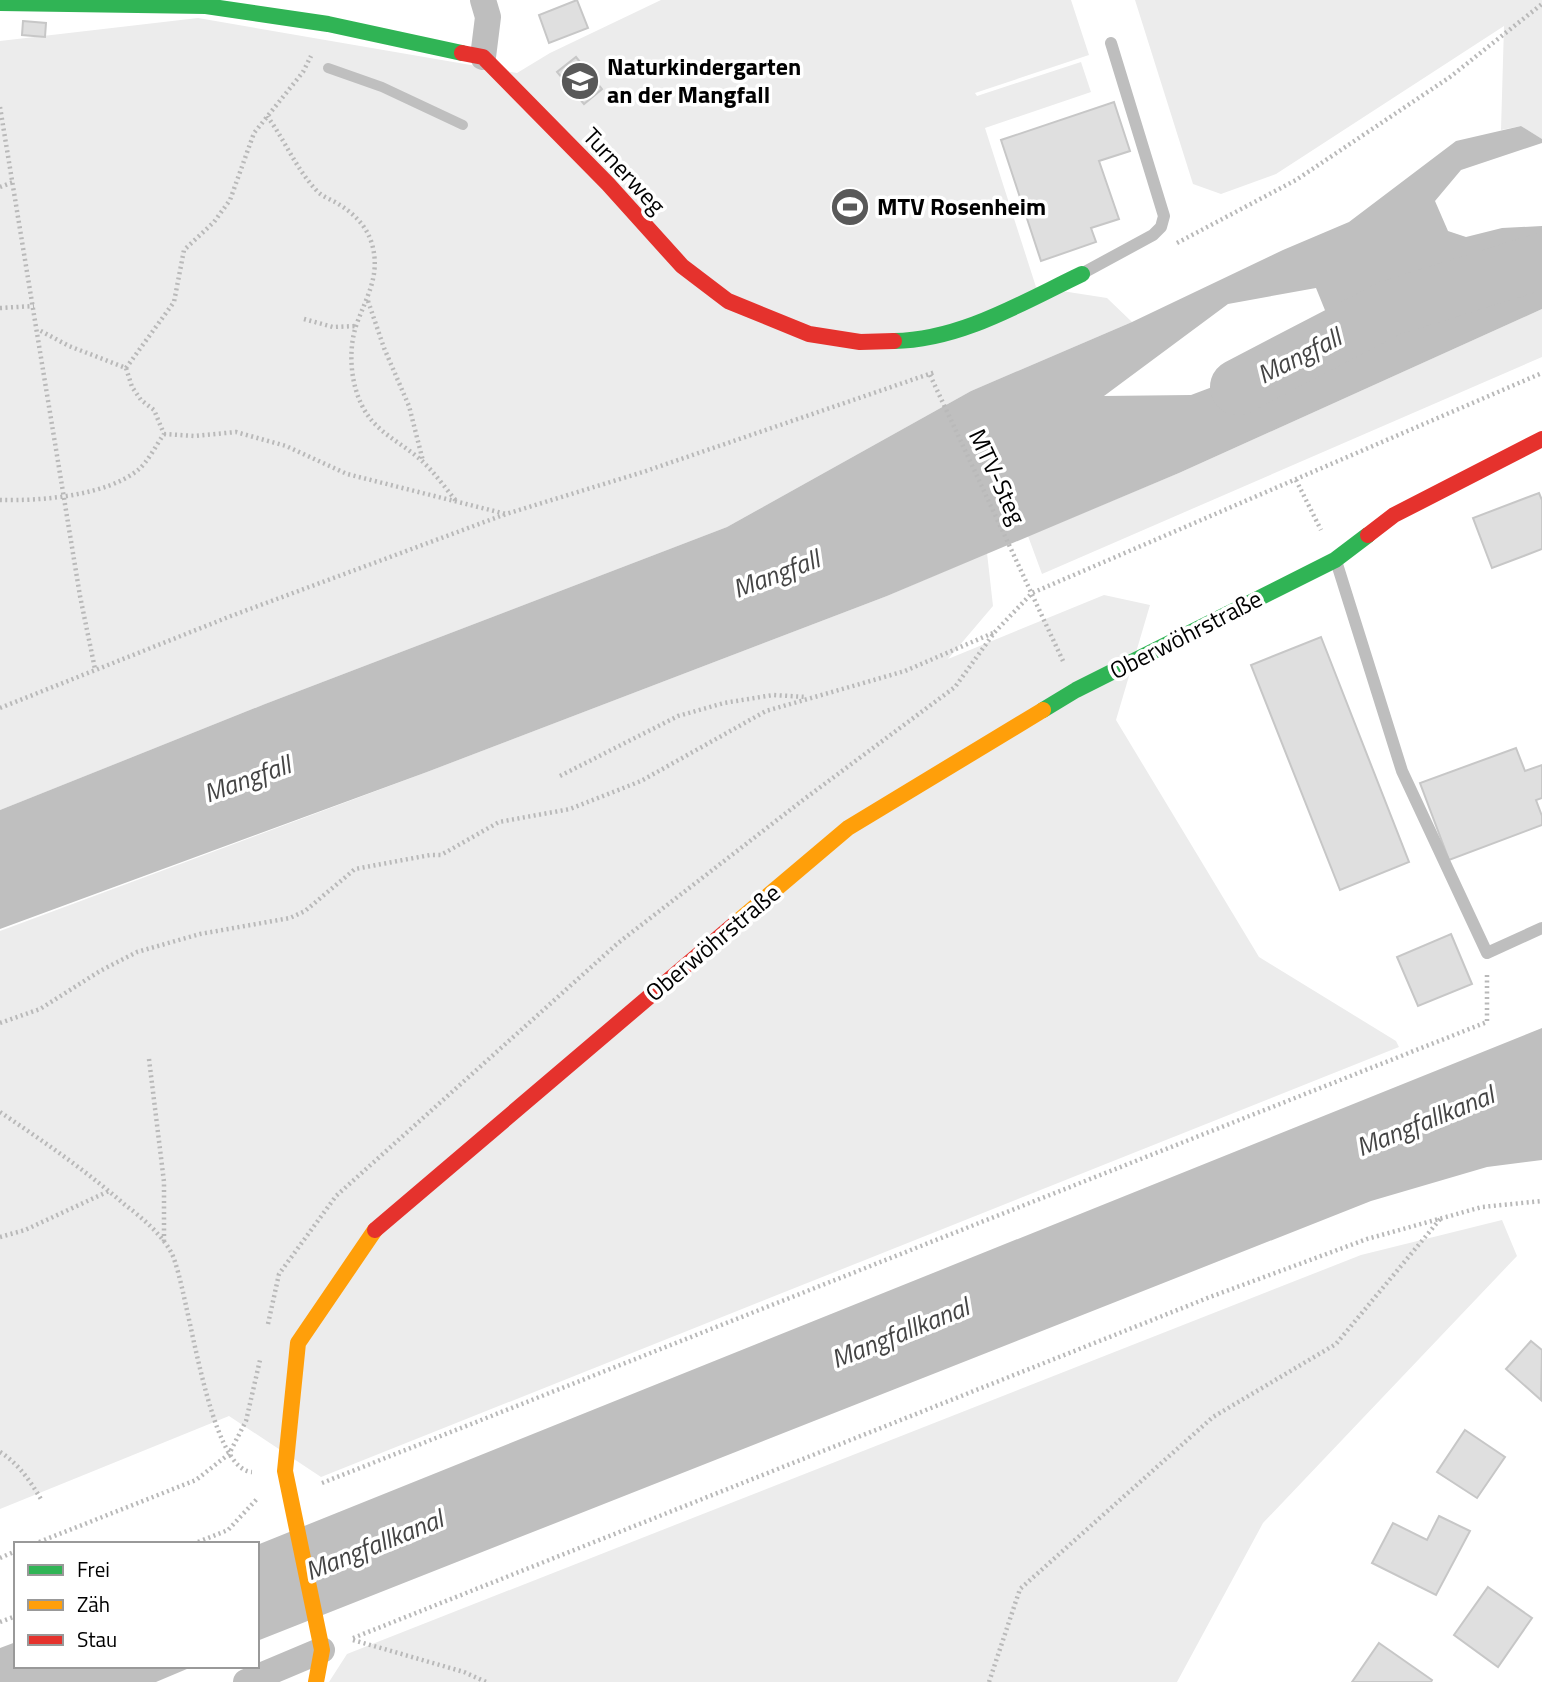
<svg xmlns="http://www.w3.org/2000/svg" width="1542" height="1682" viewBox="0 0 1542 1682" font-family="'Titillium Web',sans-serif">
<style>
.green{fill:#ececec}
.water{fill:#bfbfbf;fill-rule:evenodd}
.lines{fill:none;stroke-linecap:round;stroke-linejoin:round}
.stream{stroke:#bfbfbf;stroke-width:10}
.river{stroke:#bfbfbf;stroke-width:56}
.building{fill:#dfdfdf;stroke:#c7c7c7;stroke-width:2}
.path{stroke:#b9b9b9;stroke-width:4.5;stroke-dasharray:2 3.5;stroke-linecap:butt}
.lane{stroke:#bebebe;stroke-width:12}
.street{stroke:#bebebe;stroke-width:26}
.fast{stroke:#30b455;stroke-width:16}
.slow{stroke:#ff9f0a;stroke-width:16}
.jam{stroke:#e5322d;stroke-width:16}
.labels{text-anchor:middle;stroke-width:7;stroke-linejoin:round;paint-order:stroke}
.poi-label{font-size:24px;font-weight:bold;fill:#000;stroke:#fff;text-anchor:start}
.street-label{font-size:24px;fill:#000;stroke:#fff}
.water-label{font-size:26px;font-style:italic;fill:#444;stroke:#fff}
</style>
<rect width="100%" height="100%" fill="#fff"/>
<path class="green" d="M661,0H1071L1089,55L975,93L977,96L1081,62L1091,92L985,128L1036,287L1107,298L1132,322L971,391L727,527L265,704L0,810V41L198,18L517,73L550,53Z
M1135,0H1542V139L1521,126L1501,130L1504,26L1276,174L1221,194L1193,184Z
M1542,309V357L1042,574L1028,536L1179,473Z
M987,553L993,606L948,659L1104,595L1150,605L1116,720L1259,957L1396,1041L1399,1047L321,1477L229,1416L0,1509V931L427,772L887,596Z
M1502,1220L1517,1256L1263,1523L1177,1682H329L347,1654L1361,1255Z"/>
<path class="water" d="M1521,126L1542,139V143L1461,170L1435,201L1448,231L1466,237L1502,228L1542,226V309L1179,473L887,596L427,772L0,929V810L265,704L727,527L971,391L1132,322L1283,250L1349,222L1456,141ZM1316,288L1337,340L1191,395L1104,396L1228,304Z
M1542,1028V1160L1487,1167L1371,1201L257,1641V1545Z
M16,1642V1666H194L156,1682H0V1648Z"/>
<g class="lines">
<path class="stream" d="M328,68L382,87L463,125"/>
<path class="river" d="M1238,387L1390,308L1542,261"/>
</g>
<path class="building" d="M577,0L588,28L549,43L539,15Z
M23,21L46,23L45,37L22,35Z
M576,57L602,89L584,104L557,72Z
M1114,102L1130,151L1099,161L1119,219L1091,228L1096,242L1041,261L1001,140Z
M1539,493L1542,500V549L1492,568L1473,518Z
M1321,637L1409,862L1340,890L1251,665Z
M1516,748L1525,771L1542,765V798L1536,800L1542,816V825L1449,860L1420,783Z
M1451,934L1472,984L1418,1006L1397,957Z
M1531,1341L1542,1350L1541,1400L1506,1369Z
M1465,1430L1505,1457L1477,1498L1437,1472Z
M1439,1516L1470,1531L1436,1595L1372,1563L1393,1523L1427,1540Z
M1488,1587L1532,1618L1498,1667L1454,1635Z
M1379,1643L1432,1680L1431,1682H1352Z"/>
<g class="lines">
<path class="path" d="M0,107L80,596L95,669
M267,116C285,140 296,169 317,191C322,196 329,199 335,202C352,212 366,224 372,244C381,276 366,297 356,326C346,357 352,402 376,425C390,439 408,448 422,461C435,473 446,489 457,502
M0,187L13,182
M1177,243L1296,180L1450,77L1542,4
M368,301L384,348L409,406L423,461
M0,308L34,306
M304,319L333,327L356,326
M126,368L174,302L184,250L214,222L230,200L254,133L303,72L311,56
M930,375L1063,661
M164,434L194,436L236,432L286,446L347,474L506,514
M1296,480L1321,530
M0,500C40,501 106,496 138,470C148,462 156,445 164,434L154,410L141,400L132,387L126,368L69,346L39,330
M0,708L231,616L506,514L643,472L935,372
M560,776L678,716L724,703L773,695L806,697
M0,1023L40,1009L100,971L137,952L200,934L290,918L305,911L355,869L430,855H441L499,822L570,809L641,781L766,711L905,671L993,633
M149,1059L164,1182V1243
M0,1112C43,1141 85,1170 124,1204C141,1217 162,1234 172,1254C189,1291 208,1470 252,1472
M0,1237L25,1230L109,1191
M268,1324L279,1274L336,1196L618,943L803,800L955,687L994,633L1032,593L1542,373
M0,1452C19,1464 31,1482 42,1501
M322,1483L1487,1022V975
M34,1544L196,1480L229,1454L246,1421L260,1360
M193,1544L228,1530L257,1499
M0,1558L16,1551
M0,1622L16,1616
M353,1638L1210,1297L1367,1239L1482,1207L1542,1201
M353,1640L464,1672L486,1682
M989,1682L1020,1589L1213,1417L1336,1344L1441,1218"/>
<path class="lane" d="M1083,273L1153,235L1161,227L1164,216L1111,43
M1337,564L1402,771L1487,953L1542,928"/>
<path class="street" d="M483,0L488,17L483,57
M246,1682L322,1650"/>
<path class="fast" d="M0,3L206,6L328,24L462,53
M894,341C961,340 1023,302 1082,274
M1043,710L1076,690L1335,560L1368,535"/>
<path class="slow" d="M737,922L848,828L1043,710
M316,1682L322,1650L285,1471L298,1343L375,1230"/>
<path class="jam" d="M462,53L483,57L608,184L682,266L728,301L809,334L860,342L894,341
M1368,535L1394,515L1542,439
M375,1230L737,922"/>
</g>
<defs>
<g id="school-disc" transform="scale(2.0125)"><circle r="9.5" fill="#595959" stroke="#fff"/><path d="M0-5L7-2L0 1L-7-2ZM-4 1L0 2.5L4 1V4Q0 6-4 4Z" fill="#fff"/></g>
<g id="stadium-disc" transform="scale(2.0125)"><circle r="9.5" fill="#595959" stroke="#fff"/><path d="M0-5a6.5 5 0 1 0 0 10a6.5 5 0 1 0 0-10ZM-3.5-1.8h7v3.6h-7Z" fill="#fff"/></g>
</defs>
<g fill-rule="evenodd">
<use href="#school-disc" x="580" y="81"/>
<use href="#stadium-disc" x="850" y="207"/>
</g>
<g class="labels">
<g class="poi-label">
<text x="607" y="75">Naturkindergarten<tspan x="607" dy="28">an der Mangfall</tspan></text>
<text x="877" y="215">MTV Rosenheim</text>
</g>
<g class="street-label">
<text transform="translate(624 171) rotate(47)" y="8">Turnerweg</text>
<text transform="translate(997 477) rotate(65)" y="8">MTV-Steg</text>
<text transform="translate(1186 635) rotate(-27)" y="8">Oberwöhrstraße</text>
<text transform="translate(713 943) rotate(-40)" y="8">Oberwöhrstraße</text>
</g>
<g class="water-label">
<text transform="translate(1299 356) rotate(-27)" y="9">Mangfall</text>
<text transform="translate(776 574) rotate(-21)" y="9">Mangfall</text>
<text transform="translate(247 779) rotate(-20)" y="9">Mangfall</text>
<text transform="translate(1425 1121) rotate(-22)" y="9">Mangfallkanal</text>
<text transform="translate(900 1333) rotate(-22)" y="9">Mangfallkanal</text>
<text transform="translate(374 1545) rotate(-22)" y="9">Mangfallkanal</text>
</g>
</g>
<rect x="14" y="1542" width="245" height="126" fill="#ffffff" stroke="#999999" stroke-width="2"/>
<rect x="28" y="1565" width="35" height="10" fill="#30b455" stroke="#999999" stroke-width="2"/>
<text x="77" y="1577" font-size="21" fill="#000000">Frei</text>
<rect x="28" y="1600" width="35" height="10" fill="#ff9f0a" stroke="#999999" stroke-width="2"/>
<text x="77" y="1612" font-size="21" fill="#000000">Zäh</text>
<rect x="28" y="1635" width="35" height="10" fill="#e5322d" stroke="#999999" stroke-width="2"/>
<text x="77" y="1647" font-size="21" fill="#000000">Stau</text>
</svg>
